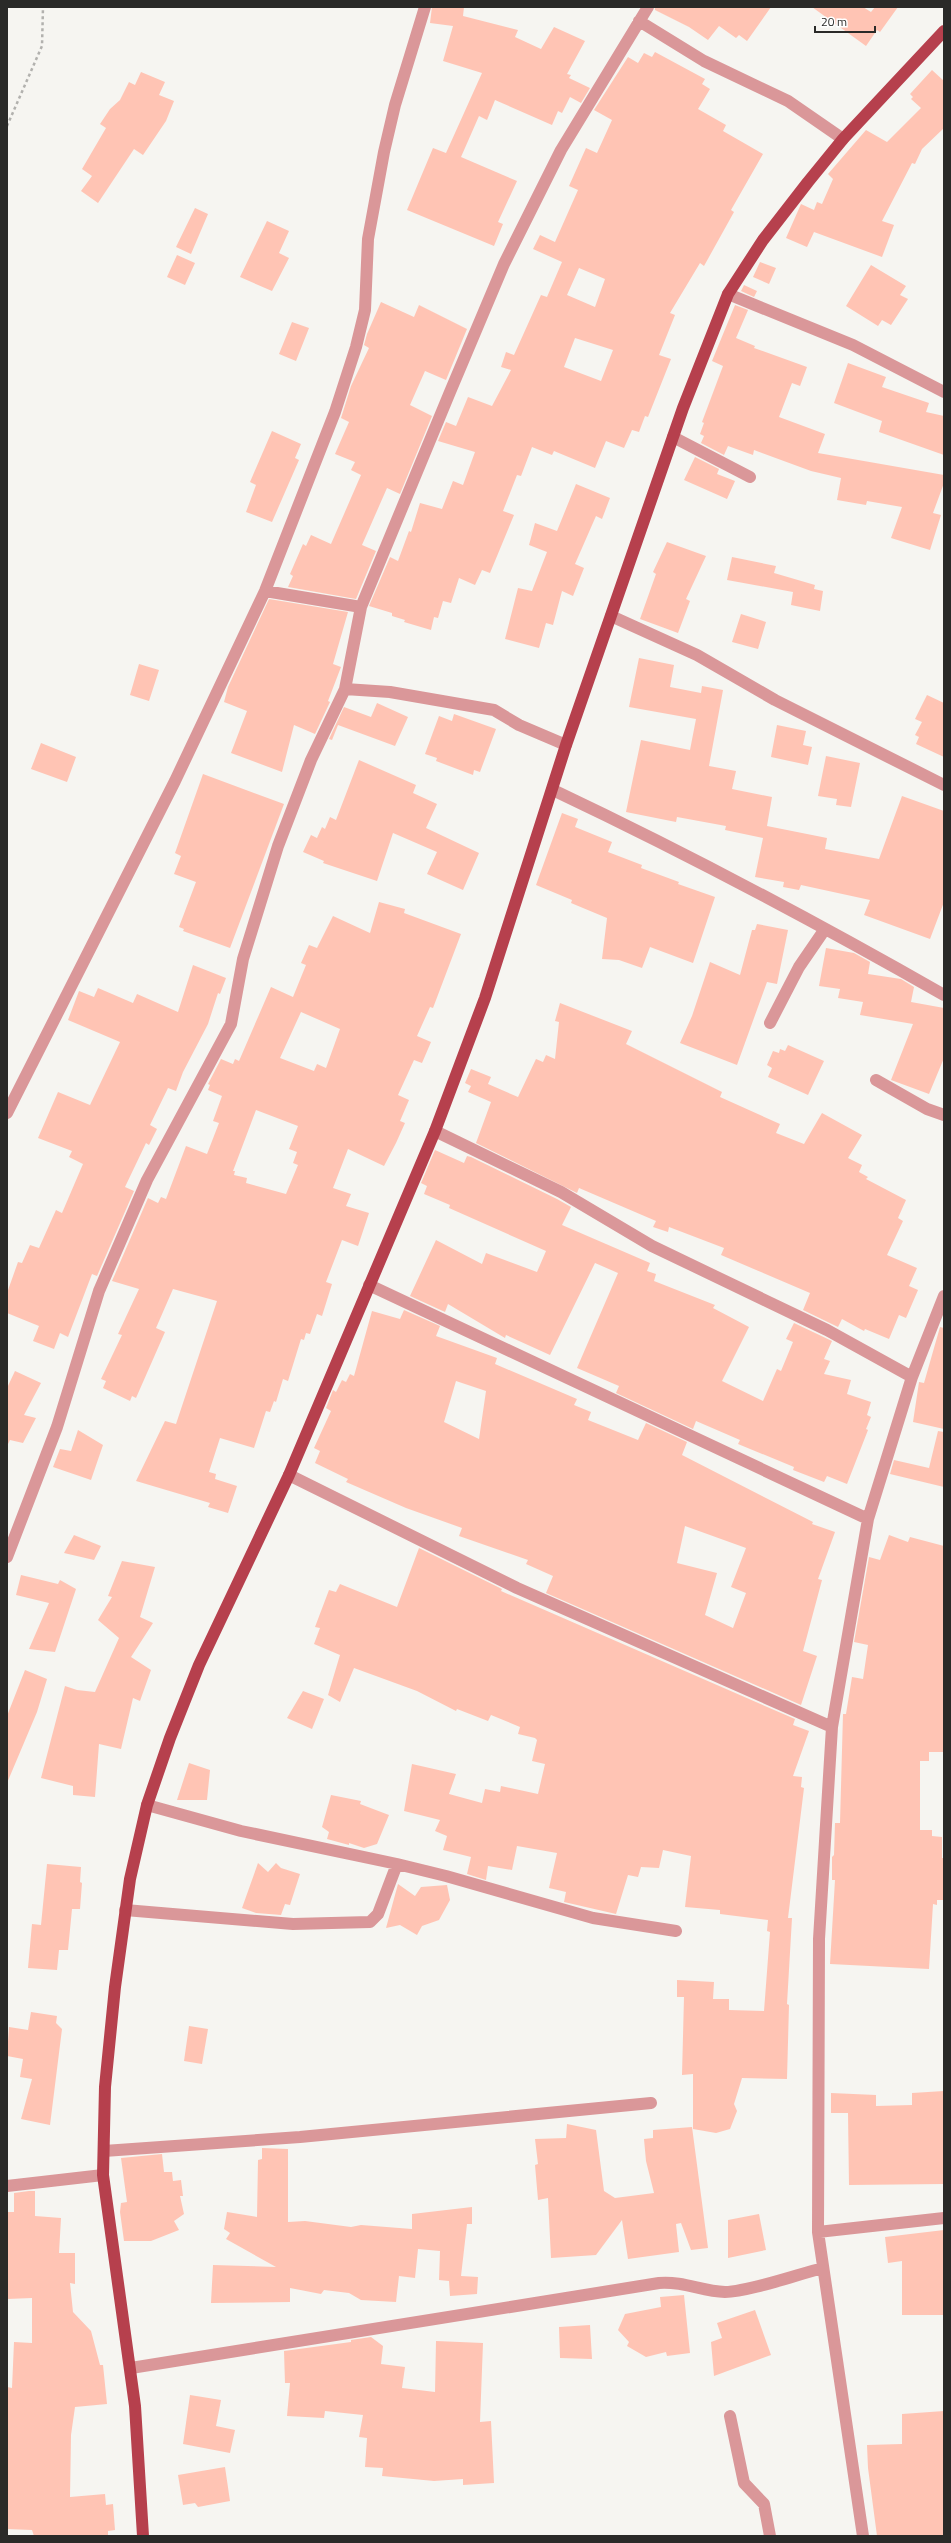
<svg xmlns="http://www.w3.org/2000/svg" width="951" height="2543" viewBox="0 0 951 2543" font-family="'Titillium Web',sans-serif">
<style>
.building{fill:#ffc4b4;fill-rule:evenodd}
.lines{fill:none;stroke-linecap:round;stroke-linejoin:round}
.path{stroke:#b2b1ae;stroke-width:2.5;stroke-dasharray:3 3;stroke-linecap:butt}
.minor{stroke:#da9799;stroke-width:12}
.major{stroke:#b6404d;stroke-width:12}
</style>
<rect width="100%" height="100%" fill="#f6f5f1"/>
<path class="building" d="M432,7H464L463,16L518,30L515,37L541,49L554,27L585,41L567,74L571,75L569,78L590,88L581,103L570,97L562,113L558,111L552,125L495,100L487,120L479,116L461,157L517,181L498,222L503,224L494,246L407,210L433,148L446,153L482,73L443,61L453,26L430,23Z
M655,7H771L747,41L739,35L736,38L719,26L708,40L689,27L655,10Z
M812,7H863L871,12L875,7H898L880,32L877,30L866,46Z
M655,52L705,79L702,84L710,89L698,109L726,125L723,131L763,154L731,210L734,212L704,266L700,263L670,313L675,315L659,355L671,359L648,417L645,416L639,432L632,430L624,448L606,441L595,468L554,451L552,455L532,447L521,476L517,475L503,511L514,515L490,573L482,570L475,585L459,578L451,603L443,601L438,618L434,617L431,630L404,622L405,620L392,616V613L369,606L390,557L398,561L409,531L411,532L420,503L442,509L453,481L463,485L475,452L438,441L446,422L456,426L468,397L492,406L511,370L501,367L506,352L514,355L541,295L547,297L562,262L533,249L540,235L555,242L578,190L569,186L586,148L597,153L612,120L594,110L628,57L638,63L644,53L652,57ZM579,268L605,279L595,307L567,295ZM575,338L613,350L601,381L564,367Z
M932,70L944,81V128L922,149L915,164L912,163L882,221L894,225L882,257L814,232L807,247L786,238L801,204L814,210L817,202L822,204L833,179L828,174L866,130L887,142L921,108L911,99L913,97L910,94Z
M141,72L165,82L159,95L174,101L166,121L143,155L134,149L98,203L81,191L92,176L82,169L106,128L100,124L110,109L120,100L129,82L135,85Z
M195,208L208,214L191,254L176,247Z
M267,221L289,231L279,253L289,258L272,291L240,277Z
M177,255L195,263L185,285L167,277Z
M760,262L776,268L769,284L753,277Z
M871,265L906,286L900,295L908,299L891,325L882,320L878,326L846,306Z
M744,285L757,291L754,297L741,291Z
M381,302L414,317L419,305L467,329L446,380L425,371L410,405L432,416L400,494L387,488L362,545L376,551L356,599L288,587L293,576L290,574L303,544L306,546L311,535L331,544L361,475L351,470L355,462L335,454L349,422L341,418L351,386L369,348L364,345L367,334Z
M735,305L748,310L736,338L755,346L754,348L807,367L800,386L792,383L779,417L825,434L818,453L944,475V483L933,513L941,515L930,550L891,538L902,507L867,501L866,505L837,500L841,478L811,471L754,450L753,455L728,446L724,455L701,443L704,436L700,434L704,423L702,422L723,366L712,361Z
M292,322L309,328L296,361L279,354Z
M848,363L886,377L882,387L929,403L926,412L944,416V455L879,432L882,421L834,403Z
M272,431L301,444L295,458L299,460L272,522L246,512L256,485L250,482Z
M695,457L719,469L717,474L735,481L727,499L684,480Z
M576,484L610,498L602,519L596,516L575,564L584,568L573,596L562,591L553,625L546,623L539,648L505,639L518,588L532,591L547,552L529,545L535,523L557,531Z
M667,542L706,556L686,599L690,601L678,633L640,619L656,574L653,572Z
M732,557L776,566L774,573L815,585L814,589L823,591L820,611L791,605L793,592L727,580Z
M269,599L348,612L333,664L341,667L328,701L330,702L315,734L294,725L282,772L231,753L247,711L224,702L228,687Z
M741,614L766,622L758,649L732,642Z
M639,658L674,665L670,687L701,693L702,686L723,690L709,766L736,771L732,789L772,797L767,826L827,838L825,849L879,859L902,796L944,811V902L930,939L864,915L870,900L801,885L799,890L783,887L784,882L755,877L763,838L725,830L726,826L677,817L676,822L626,812L641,740L690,750L696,719L629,707Z
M139,664L159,670L149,701L130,695Z
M927,695L944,703V757L916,744L919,737L915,735L922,722L915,719Z
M377,703L408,717L395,746L338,725L332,740L329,739L344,707L371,717Z
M454,714L496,729L480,772L474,770L473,775L436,761L437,758L425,754L439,716L452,721Z
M777,725L806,731L803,745L812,747L808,765L771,757Z
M41,743L76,757L67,782L31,769Z
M826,756L860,763L851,807L836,805L837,799L818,796Z
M359,760L416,785L413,793L437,804L426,828L479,853L463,890L427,874L437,852L393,833L377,881L323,863L324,861L303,852L311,835L317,838L322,827L325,829L330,817L336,820Z
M203,774L284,804L230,948L183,931L184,929L179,927L196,882L174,874L181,856L175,853Z
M562,813L578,819L575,827L612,842L608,852L642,865L641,868L679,882L678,884L715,897L693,963L650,947L642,968L619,960L602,959L607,918L571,903L572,900L536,885Z
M379,902L405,909L404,913L461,934L433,1008L430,1007L417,1036L431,1042L422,1063L414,1060L398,1095L409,1100L400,1121L405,1123L396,1143L384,1166L348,1149L333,1188L351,1194L346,1206L369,1213L358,1246L342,1240L326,1282L332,1284L322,1316L317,1314L310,1334L306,1333L304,1340L301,1339L288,1381L283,1379L276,1402L274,1401L270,1412L266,1411L254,1448L220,1438L209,1472L216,1474L215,1479L237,1486L228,1513L208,1507L210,1503L136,1481L165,1421L176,1424L217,1301L173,1289L156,1328L165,1332L136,1398L132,1396L130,1401L103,1388L106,1381L101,1379L122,1335L118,1334L139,1289L112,1281L148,1198L158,1203L161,1197L166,1199L186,1146L207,1154L219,1123L213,1121L222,1096L208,1090L210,1085L208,1084L221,1059L233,1064L235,1059L239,1061L271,987L293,997L306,965L301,963L309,945L317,948L333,916L370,933ZM301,1012L340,1029L326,1068L317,1064L314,1071L280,1058ZM256,1110L298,1126L289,1149L297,1152L293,1163L298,1165L286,1194L246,1183L247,1178L234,1175L235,1171H233Z
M757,924L788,930L777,984L767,982L737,1065L680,1043L692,1016L710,962L740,975L752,930H755Z
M826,948L854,953L870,962L868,974L901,979L914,987L911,1002L944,1008V1058L929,1094L891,1080L913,1024L860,1015L863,1002L838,998L840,989L819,986Z
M193,965L226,978L220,994L218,993L208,1024L183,1072L176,1091L168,1088L150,1125L157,1129L149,1145L146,1143L125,1187L134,1191L97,1276L92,1274L68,1337L60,1333L54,1349L33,1341L39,1326L7,1313V1293L18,1262L22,1263L30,1245L39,1248L56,1210L62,1213L83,1164L69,1157L72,1151L38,1138L58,1092L90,1105L120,1042L68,1020L79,991L94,997L98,988L133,1003L137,994L178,1012Z
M560,1003L632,1031L626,1044L722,1092L720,1097L780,1124L776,1133L804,1144L822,1113L862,1135L848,1158L862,1165L859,1172L868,1177L866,1179L906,1200L898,1218L903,1221L887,1255L917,1268L909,1286L918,1290L906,1318L899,1315L889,1339L865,1329L864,1331L842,1319L838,1327L803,1310L810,1293L721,1255L724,1248L669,1227L668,1232L653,1227L656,1221L579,1188L577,1193L476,1143L491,1102L468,1092L471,1086L465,1083L471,1069L491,1077L488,1084L518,1097L536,1059L543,1062L546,1055L555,1059L559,1022L555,1021Z
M788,1045L824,1061L808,1095L768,1077L772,1068L767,1065L773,1051L779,1053L780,1049L785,1051Z
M435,1150L464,1163L467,1156L471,1157L557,1199L571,1207L562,1225L650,1263L647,1271L656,1274L654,1281L715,1305L713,1308L749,1327L722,1381L763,1401L777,1369L781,1371L793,1342L786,1339L794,1323L832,1341L824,1359L830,1361L824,1374L851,1380L847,1394L871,1402L867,1415L871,1417L866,1429L868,1430L847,1484L827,1476L824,1482L793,1470L794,1467L738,1444L740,1440L696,1421L693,1429L616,1393L619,1386L577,1368L618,1273L595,1263L550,1355L506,1335L505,1338L448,1304L445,1312L410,1296L436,1240L482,1264L486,1253L537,1272L546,1251L449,1208L450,1205L424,1194L427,1186L421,1183Z
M404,1310L440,1326L436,1336L497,1358L495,1364L577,1399L574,1405L591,1412L588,1420L638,1440L646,1423L687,1442L682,1455L813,1522L812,1524L835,1532L818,1579L822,1580L803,1651L817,1656L801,1705L546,1593L553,1576L526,1564L528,1560L459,1536L462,1528L406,1508L346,1482L348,1479L315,1463L320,1451L314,1448L331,1411L326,1408L333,1390L336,1392L342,1380L346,1382L350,1374L354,1376L372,1311L400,1319ZM456,1381L486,1391L479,1439L444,1422ZM685,1526L746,1548L731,1587L746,1593L733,1628L705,1615L717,1573L677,1563Z
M940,1327L944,1328V1429L913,1422L919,1382L924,1383Z
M15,1371L41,1383L24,1415L36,1418L23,1443L10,1440L7,1446V1388Z
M78,1430L103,1445L91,1480L53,1467L60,1449L71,1451Z
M938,1431L944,1432V1487L890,1474L894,1460L929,1468Z
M74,1535L101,1546L94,1560L64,1553Z
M889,1535L908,1542L910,1537L944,1546V1752H929V1761H920V1830H932V1836L942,1837V1858H944V1900H937V1905L933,1904L929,1969L830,1964L835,1880H832V1857L834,1855L835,1823H840L843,1714H846L852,1677L863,1679L868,1645L854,1642L869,1557L880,1560Z
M419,1548L502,1589L501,1591L795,1719L793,1725L809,1731L793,1776L802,1777L801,1787L804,1788L788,1918H792L787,2004L789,2005L787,2079L742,2078L734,2104L737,2111L730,2129L716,2133L693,2129V2074L682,2075L684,1997H677V1980L714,1982L713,1999H729V2010L764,2011L770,1932L767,1931L768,1920L720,1914V1910L685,1907L691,1856L663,1850L659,1868L641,1867L638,1877L628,1875L616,1914L564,1902L566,1892L549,1888L557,1853L517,1846L512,1870L488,1866L486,1880L467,1874L471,1857L443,1850L447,1836L435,1831L440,1820L404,1811L412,1764L456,1774L449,1794L482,1803L485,1789L500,1792L501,1786L538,1794L545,1764L532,1761L537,1740L535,1738L518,1734L520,1727L491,1715L488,1721L457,1709L456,1711L417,1691L354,1668L340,1702L328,1695L340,1655L314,1644L320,1628L315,1627L329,1590L336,1592L340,1584L397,1607Z
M122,1561L155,1567L140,1617L153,1623L131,1657L151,1670L140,1701L133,1698L121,1749L99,1744L95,1797L73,1795V1786L41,1778L65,1686L77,1690L95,1692L119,1638L98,1620L112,1597L108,1596Z
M21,1575L58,1584L60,1580L76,1589L55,1652L29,1649L49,1603L16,1595Z
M25,1670L47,1679L37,1712L7,1783V1716Z
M303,1691L324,1699L312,1729L287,1718Z
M189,1763L210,1770L207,1800H177Z
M331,1795L361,1801L360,1804L389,1815L377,1844L364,1848L349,1843V1845L327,1839L329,1832L322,1827Z
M258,1863L268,1872L276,1863L281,1868L300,1874L290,1905L285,1904L281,1915L256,1913L242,1908Z
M47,1864L81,1867L80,1882L82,1883L80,1909H72L68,1950H59L57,1970L28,1968L32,1924L41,1925Z
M398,1884L415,1896L421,1887L447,1885L450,1900L439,1920L422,1926L417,1935L400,1925L386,1928Z
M31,2012L57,2016L56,2023L62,2029L50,2125L21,2119L32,2079L20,2077L23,2059L7,2056L9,2027L28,2030Z
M189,2026L208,2029L202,2064L184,2061Z
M944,2091V2184L849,2185L848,2113H831V2093L876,2095V2106L912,2105V2093Z
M567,2124L596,2130L604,2191L615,2198L654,2193L646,2161L644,2139L653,2138V2130L692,2127L708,2248L691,2250L681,2223L676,2224L679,2252L628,2259L622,2220L596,2255L551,2258L548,2198L538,2200L535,2165L538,2164L535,2139L566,2138Z
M262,2148L288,2149V2222L305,2221L351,2227L361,2225L412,2229V2214L472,2207V2224H467L461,2276L478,2277L477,2294L450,2296L449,2281L439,2280L440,2251L418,2249L415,2278L399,2276L396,2302L361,2300L349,2293L324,2290L321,2294L290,2288V2302L211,2303L213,2265L276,2267L226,2239L230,2233L224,2229L227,2212L257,2217L258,2160L262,2159Z
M162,2154L164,2172H172L173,2181L181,2180L183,2196H180L184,2214L174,2221L179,2230L151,2241H124L120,2212L121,2203L127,2202L121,2158Z
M29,2191H35V2216L61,2218L59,2253H75V2284L70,2283L73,2312L91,2331L100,2365H103L107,2404L75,2407L71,2435L70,2497L105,2494L106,2505L113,2504L115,2530L108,2531V2536H34L32,2530L7,2529V2387L12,2388L14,2342L32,2343V2298L7,2299V2212H14V2193Z
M759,2214L766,2250L728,2258V2220Z
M944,2230V2315H902V2261L888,2263L885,2237Z
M684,2295L690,2353L667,2356L666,2352L646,2357L627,2346L629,2342L618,2330L625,2314L661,2307L660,2297Z
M755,2310L771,2355L714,2376L711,2342L722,2338L717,2323Z
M590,2325L592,2359L560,2358L559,2327Z
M371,2337L383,2346L381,2364L405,2367L402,2388L435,2392L436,2341L483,2343L480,2422L491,2421L494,2483L463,2485V2479L434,2481L382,2476L383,2468L365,2467L367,2438L359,2437L363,2415L325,2411L324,2418L287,2416L290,2383H285L284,2351L351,2342V2340Z
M190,2395L221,2400L216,2426L235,2430L230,2453L183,2444Z
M944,2411V2536H877L868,2468L867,2445L902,2444V2414Z
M225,2467L230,2501L198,2507L195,2503L183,2505L178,2475Z"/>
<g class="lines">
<path class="path" d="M7,126L42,46L43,7"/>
<path class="minor" d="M639,21L704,61L788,101L843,139
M728,294L853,345L944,392
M673,437L750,477
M265,591L361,607
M611,616L697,655L775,700L944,785
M345,689L390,692L494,710L519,725L566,745
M553,790C686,853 816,922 944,995
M770,1023L799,967L825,929
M876,1080L927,1109L944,1115
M7,1113L175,781L265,591L335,412L356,347L365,310L368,239L384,152L395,105L425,7
M435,1131L561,1192L652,1246L827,1330L912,1377
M369,1285L868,1519
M289,1475L517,1588L832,1727
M7,1557L57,1427L99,1291L147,1180L231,1024L243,959L278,846L311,760L345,689L361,607L450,392L504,264L561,150L648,7
M147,1805L241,1831L397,1864
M125,1910L293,1924L370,1922L378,1914L397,1864L446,1876L593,1918L676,1931
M104,2151L300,2137L651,2103
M7,2186L103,2175
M818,2232L944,2218
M131,2368L659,2283C684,2281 701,2291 725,2292C748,2292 799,2274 823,2268
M730,2416L744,2483L764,2504L770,2536
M863,2536L818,2232L819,1939L832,1727L868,1519L912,1377L944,1296"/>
<path class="major" d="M143,2536L135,2406L103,2175L105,2087L115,1987L130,1879L147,1805L170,1738L199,1665L289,1475L435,1131L485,998L566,745L683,408L728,294L763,240L808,182L843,139L944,31"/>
</g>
<rect width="951" height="2543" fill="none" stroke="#2a2a28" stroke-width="16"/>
<path d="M815 26v6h60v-6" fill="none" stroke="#2a2a28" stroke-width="2"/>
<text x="821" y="26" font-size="12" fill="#2a2a28" stroke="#ffffff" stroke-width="3" paint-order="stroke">20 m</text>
</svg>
